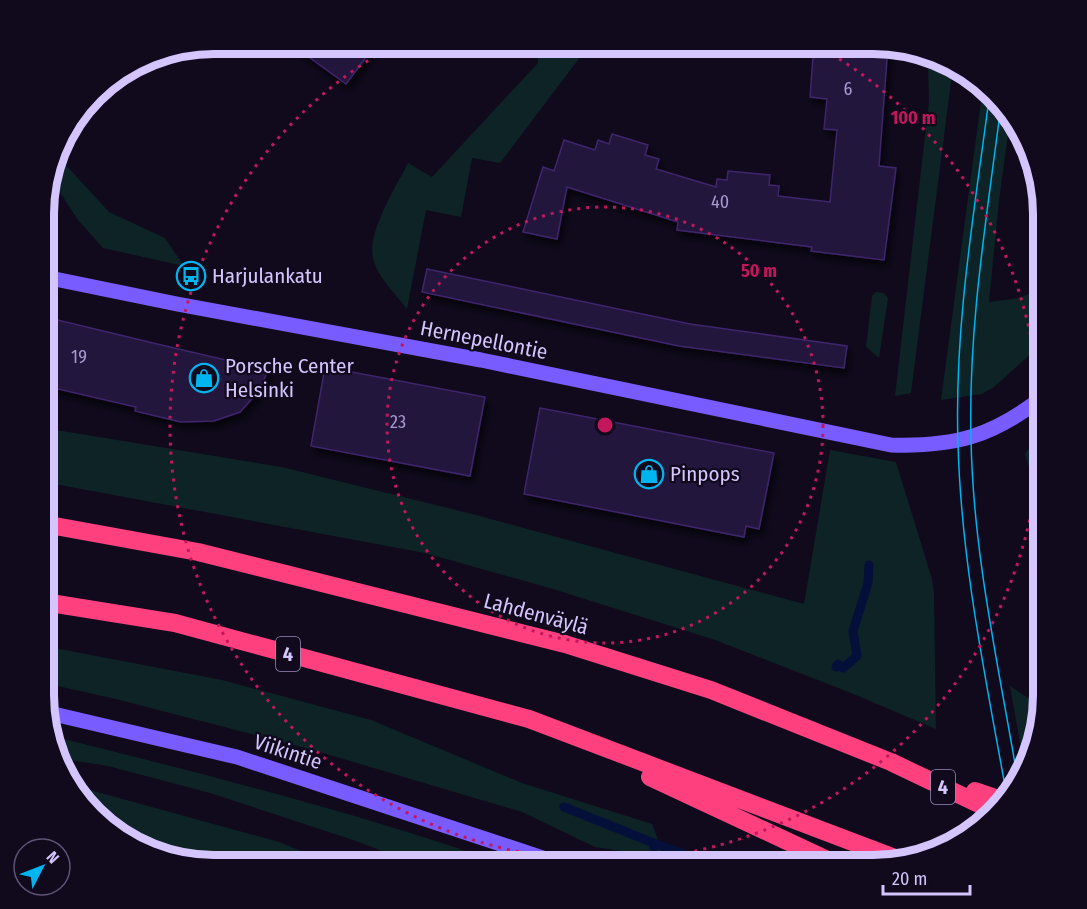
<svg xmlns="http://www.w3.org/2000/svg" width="1087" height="909" viewBox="0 0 1087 909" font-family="'Fira Sans Condensed',sans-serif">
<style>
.green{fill:#0d2326}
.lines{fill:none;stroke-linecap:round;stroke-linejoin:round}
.stream{stroke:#05103a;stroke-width:9}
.building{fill:#23153e;stroke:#3e256c;stroke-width:1.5;filter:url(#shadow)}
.secondary{stroke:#795cff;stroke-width:15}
.highway{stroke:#ff407f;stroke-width:18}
.tram{stroke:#00b4f0;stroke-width:1.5}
.ring{fill:none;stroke:#c2185b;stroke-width:3;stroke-dasharray:3 6}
.labels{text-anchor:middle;stroke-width:4.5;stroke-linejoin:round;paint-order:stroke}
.number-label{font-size:18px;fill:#a899cf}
.shield{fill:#100a1c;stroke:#998dbb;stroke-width:1.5}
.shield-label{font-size:20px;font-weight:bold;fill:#d4c5ff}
.poi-label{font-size:21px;fill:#d4c5ff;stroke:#100a1c;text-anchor:start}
.street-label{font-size:21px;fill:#d4c5ff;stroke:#100a1c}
.rim{fill:none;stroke:#d4c5ff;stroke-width:8}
.centre{fill:#c2185b;stroke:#100a1c;stroke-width:3}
.ring-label{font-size:18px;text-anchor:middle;font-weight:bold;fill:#c2185b;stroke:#100a1c;stroke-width:4.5;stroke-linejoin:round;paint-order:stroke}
</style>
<defs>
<filter id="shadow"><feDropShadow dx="3.5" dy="6" stdDeviation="3" flood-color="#0009"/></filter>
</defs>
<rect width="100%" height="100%" fill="#100a1c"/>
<path class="green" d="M538,44H590L500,163L472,158L461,217L426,210L407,309C396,294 377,277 373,258C367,232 396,187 408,163L432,177L538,63Z
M922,53L938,57L953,66L911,393L895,396L929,101L928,67Z
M983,86L993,93L1010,119L999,201L989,302L1019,298L1043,288V343L994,387L982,394L941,400Z
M60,147L64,163L109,212L165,238L184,266L103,248L78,220L50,177Z
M876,292L884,293L888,298L879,358L866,347L872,296Z
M44,428L282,467L476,515L804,604L830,450L896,462L932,579L934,593L936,729L851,693L715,640L553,589L425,553L44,482Z
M1043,428V511L1025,454Z
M44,646L222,680L371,720L522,783L652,824L665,858L595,847L522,812L313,750L116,699L44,683Z
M1010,686L1034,702L1043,706L1027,767L1024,766Z
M52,736C205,774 358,813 507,865H418L356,841L210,793L108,766L58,758Z
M72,785L279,842L336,865H203L149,852L94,816Z"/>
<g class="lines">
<path class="stream" d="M836,667L838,664L843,668L857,656L853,631L868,583L869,565
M564,807L656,844
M654,847L656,844L704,861L710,865"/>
</g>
<path class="building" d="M291,44H376L346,84Z
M814,44L888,45L879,166L896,168L884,260L811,251L812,247L677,230L678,222L567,187L557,239L523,232L543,167L554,171L564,140L595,150L598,140L609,144L612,134L648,145L645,155L659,159L656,169L716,187L717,179L727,180L728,171L770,175L769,185L779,186L778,196L830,202L837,130L824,129L827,99L810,97Z
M427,269L690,324L847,346L844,368L679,346L422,292Z
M45,317L153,343L268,370L259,391L240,412L214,421L181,422L135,411L136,407L45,386Z
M325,367L485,397L470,476L311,446Z
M540,408L774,453L759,529L746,526L744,537L524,494Z"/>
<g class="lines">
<path class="secondary" d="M45,277L177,304L481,360L891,445C955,447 993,436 1043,397
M45,712L237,757L564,865"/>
<path class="highway" d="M44,524L198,552L565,644L711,690L891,762L996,812
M44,602L175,623L529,719L900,860
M650,777L838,865
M975,791L1004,801"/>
<path class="tram" d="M990,91C975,208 954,325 958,443C961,562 986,680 1007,797
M1001,105C987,216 968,327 971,439C973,554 999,668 1018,781"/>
</g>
<g class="ring">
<circle cx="605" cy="425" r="218"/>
<path d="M816 45A435 435 0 1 1 394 45"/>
</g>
<defs>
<g id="bus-ring" transform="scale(1.5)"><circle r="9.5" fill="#100a1c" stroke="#00b4f0" stroke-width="1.5"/><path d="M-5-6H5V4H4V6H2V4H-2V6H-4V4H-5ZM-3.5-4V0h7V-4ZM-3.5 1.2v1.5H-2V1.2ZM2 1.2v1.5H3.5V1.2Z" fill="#00b4f0"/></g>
<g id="shop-ring" transform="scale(1.5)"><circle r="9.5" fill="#100a1c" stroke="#00b4f0" stroke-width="1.5"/><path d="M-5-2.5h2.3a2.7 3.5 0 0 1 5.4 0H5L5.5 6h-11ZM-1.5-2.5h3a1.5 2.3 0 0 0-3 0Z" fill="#00b4f0"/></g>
</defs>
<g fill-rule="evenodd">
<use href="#bus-ring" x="191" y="276"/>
<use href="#shop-ring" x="204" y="378"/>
<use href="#shop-ring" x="649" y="474"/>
</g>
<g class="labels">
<g class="number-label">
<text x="848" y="95">6</text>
<text x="720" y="208">40</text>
<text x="79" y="363">19</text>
<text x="398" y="428">23</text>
</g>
<g class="shield">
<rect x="276" y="637" width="24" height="34" rx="4.5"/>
<rect x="931" y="770" width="24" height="34" rx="4.5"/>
</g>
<g class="shield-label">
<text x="288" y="661">4</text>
<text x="943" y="794">4</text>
</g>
<g class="poi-label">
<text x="212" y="283">Harjulankatu</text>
<text x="225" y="373">Porsche Center<tspan x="225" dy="24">Helsinki</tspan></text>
<text x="670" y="481">Pinpops</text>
</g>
<g class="street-label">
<text transform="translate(484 340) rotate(11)" y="7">Hernepellontie</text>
<text transform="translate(536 614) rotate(15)" y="7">Lahdenväylä</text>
<text transform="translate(288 752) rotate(18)" y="7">Viikintie</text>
</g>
</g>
<path d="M0 0H1087V909H0ZM214 54H873A160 160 0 0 1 1033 214V695A160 160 0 0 1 873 855H214A160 160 0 0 1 54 695V214A160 160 0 0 1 214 54Z" fill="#100a1c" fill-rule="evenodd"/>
<path class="rim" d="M214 54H873A160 160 0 0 1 1033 214V695A160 160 0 0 1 873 855H214A160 160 0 0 1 54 695V214A160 160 0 0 1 214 54Z"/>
<circle cx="605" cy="425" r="9" class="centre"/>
<g class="ring-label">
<text x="913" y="124">100 m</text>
<text x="759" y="277">50 m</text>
</g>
<g transform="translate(42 867) rotate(48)"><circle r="28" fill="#100a1c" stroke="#5e5577" stroke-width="1.5"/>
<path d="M0-4.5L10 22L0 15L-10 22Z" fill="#00b4f0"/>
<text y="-9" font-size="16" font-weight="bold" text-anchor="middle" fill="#d4c5ff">N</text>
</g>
<path d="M883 885v9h87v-9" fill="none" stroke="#d4c5ff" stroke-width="3"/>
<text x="892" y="885" font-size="18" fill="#d4c5ff" stroke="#100a1c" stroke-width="4.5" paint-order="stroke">20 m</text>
</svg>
